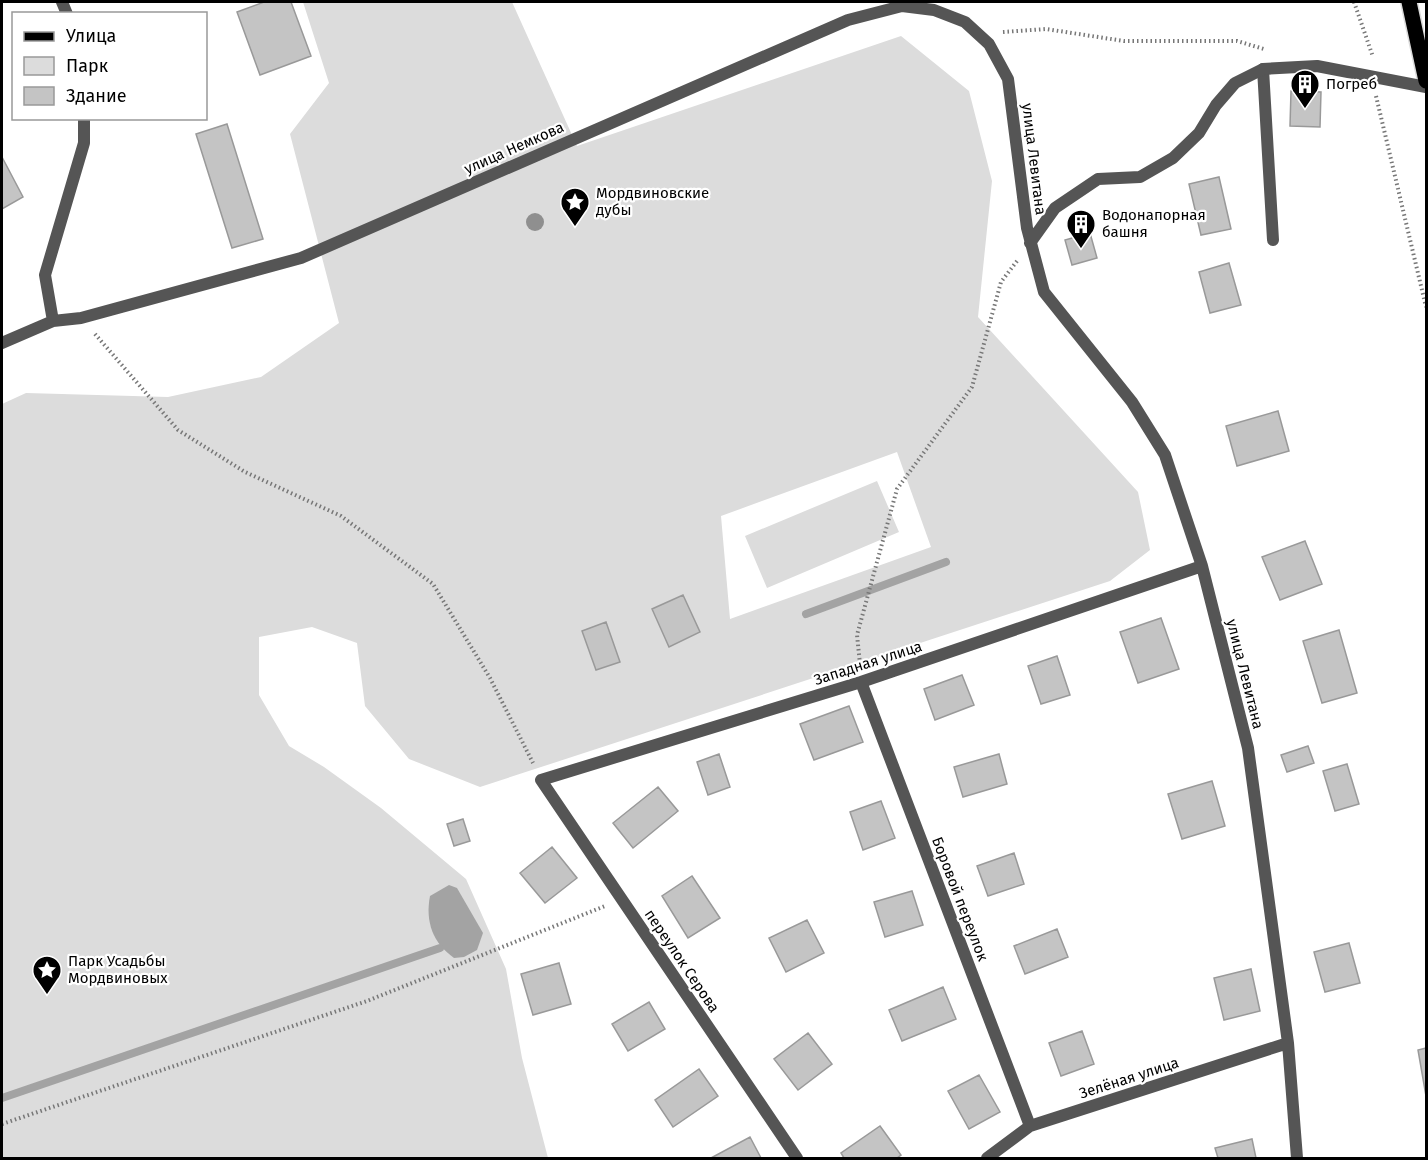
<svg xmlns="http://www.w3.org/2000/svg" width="1428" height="1160" viewBox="0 0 1428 1160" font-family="'Fira Sans',sans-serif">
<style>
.green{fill:#dcdcdc;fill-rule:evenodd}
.water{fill:#a3a3a3}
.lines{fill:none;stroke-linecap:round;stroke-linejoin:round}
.stream{stroke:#a3a3a3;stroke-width:8}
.building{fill:#c4c4c4;stroke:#999;stroke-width:1.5}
.primary-casing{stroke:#dbdbdb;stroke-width:18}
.path{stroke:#777;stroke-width:4;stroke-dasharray:1.5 3;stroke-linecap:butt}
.lane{stroke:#555;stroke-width:12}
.street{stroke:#555;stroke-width:12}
.primary{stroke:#000;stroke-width:15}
.tree{fill:#8f8f8f}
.labels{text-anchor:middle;stroke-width:4.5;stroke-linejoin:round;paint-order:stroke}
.poi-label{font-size:15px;fill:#000;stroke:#fff;text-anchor:start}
.street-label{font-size:15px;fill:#000;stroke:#fff}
</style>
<rect width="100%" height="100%" fill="#fff"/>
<path class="green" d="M303,2H512L577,146L901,36L969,91L992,181L978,317L1138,492L1150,550L1110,581L480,787L409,759L365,706L357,643L312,627L259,637V695L289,746L324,767L381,808L466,879L506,969L522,1058L548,1158H2V404L26,393L168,397L261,377L339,323L290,134L329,83ZM897,452L931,547L730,619L721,516Z
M877,481L899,532L767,588L745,536Z"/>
<path class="water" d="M449,885L457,888L483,933L477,950L464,957L454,958C433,943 425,922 430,896Z"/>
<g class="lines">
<path class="stream" d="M806,614L946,562
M2,1098L440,948"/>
</g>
<path class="building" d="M264,2H291L311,56L260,75L237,12Z
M1291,91L1321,92L1320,127L1290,126Z
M227,124L263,239L232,248L196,134Z
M2,157L23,197L2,209Z
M1219,177L1231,229L1201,235L1189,184Z
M1090,233L1097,258L1072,265L1065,240Z
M1229,263L1241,305L1210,313L1199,272Z
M1278,411L1289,451L1237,466L1226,426Z
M1305,541L1322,584L1280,600L1262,557Z
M683,595L700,632L669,647L652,609Z
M1161,618L1179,669L1138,683L1120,632Z
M606,622L620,662L596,670L582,631Z
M1339,630L1357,693L1322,703L1303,641Z
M1057,656L1070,695L1041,704L1028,666Z
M962,675L974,705L935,720L924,689Z
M849,706L863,742L814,760L800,724Z
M1308,746L1314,763L1287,772L1281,755Z
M719,754L730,787L708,795L697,762Z
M999,754L1007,784L963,797L954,767Z
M1347,764L1359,804L1335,811L1323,771Z
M1212,781L1225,826L1182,839L1168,794Z
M658,787L678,811L633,848L613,823Z
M881,801L895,838L863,850L850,812Z
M463,819L470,841L454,846L447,824Z
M552,847L577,878L545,903L520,873Z
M1014,853L1024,884L988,896L977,866Z
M692,876L720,918L688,938L662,896Z
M912,891L923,925L885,937L874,902Z
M807,920L824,953L786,972L769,938Z
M1057,929L1068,957L1025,974L1014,946Z
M1349,943L1360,983L1325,992L1314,952Z
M559,963L571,1004L533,1015L521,974Z
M1251,969L1260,1011L1224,1020L1214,978Z
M943,987L956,1019L902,1041L889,1010Z
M649,1002L665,1029L628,1051L612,1024Z
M1082,1031L1094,1064L1061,1076L1049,1043Z
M808,1033L832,1064L798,1090L774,1059Z
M1426,1048V1096L1418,1050Z
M699,1069L718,1096L673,1127L655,1100Z
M979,1075L1000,1112L969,1129L948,1091Z
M880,1126L901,1155L897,1158H844L841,1153Z
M750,1137L761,1158H711Z
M1252,1139L1256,1158H1218L1215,1148Z"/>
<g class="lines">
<g class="primary-casing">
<path id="primary" d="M1409,2L1426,81"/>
</g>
<path class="path" d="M1354,2L1373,57
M1003,32L1046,29L1124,41H1237L1264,49
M1376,96L1426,307
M95,334L178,430L245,472L341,516L433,584L490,678L533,763
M860,664L857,635L897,489L972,387L1001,282L1017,261
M2,1124L367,1001L605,906"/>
<path class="lane" d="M1263,69L1273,240"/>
<path class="street" d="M62,2L67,14
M1030,243L1055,208L1098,179L1140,177L1173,158L1199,133L1216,105L1235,83L1263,69L1317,66L1426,87
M53,321L45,275L84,143V118
M2,343L53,321L81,318L301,258L848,20L902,6L934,10L965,22L989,44L1008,79L1027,228L1044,292L1132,402L1165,455L1202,566L1248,748L1288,1043L1297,1158
M861,682L1030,1126
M797,1158L541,780L861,682L1202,566
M987,1158L1030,1126L1288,1043"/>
<use href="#primary" class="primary"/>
</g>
<circle class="tree" cx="535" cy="222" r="9"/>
<defs>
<g id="building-pin" transform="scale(1.5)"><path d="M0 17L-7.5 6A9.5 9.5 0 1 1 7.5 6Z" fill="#000" stroke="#fff"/><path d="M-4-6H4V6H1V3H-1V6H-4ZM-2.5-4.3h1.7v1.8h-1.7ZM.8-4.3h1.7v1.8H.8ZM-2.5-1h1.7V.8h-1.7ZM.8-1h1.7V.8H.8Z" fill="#fff"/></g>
<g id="sight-pin" transform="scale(1.5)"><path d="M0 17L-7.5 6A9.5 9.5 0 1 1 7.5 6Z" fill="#000" stroke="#fff"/><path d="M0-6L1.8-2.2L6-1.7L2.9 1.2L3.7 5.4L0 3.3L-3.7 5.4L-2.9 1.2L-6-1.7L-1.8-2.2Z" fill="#fff"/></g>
</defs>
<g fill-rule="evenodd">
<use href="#building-pin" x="1305" y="84"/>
<use href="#sight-pin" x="575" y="202"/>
<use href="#building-pin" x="1081" y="224"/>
<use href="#sight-pin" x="47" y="970"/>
</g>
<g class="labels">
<g class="poi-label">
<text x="1326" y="89">Погреб</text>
<text x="596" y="198">Мордвиновские<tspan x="596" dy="17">дубы</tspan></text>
<text x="1102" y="220">Водонапорная<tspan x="1102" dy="17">башня</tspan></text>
<text x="68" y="966">Парк Усадьбы<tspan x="68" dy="17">Мордвиновых</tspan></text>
</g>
<g class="street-label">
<text transform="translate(514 148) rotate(-24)" y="5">улица Немкова</text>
<text transform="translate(1034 159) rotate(83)" y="5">улица Левитана</text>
<text transform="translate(868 663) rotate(-18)" y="5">Западная улица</text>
<text transform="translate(1245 674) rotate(76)" y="5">улица Левитана</text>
<text transform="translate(960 899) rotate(69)" y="5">Боровой переулок</text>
<text transform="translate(682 961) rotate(56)" y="5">переулок Серова</text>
<text transform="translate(1129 1078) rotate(-18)" y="5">Зелёная улица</text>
</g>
</g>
<rect width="1428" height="1160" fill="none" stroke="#000000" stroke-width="6"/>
<rect x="12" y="12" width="195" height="108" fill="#ffffff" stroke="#999999" stroke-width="1.5"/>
<rect x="24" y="32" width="30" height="9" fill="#000000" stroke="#999999" stroke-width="1.5"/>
<text x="66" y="42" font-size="18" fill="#000000">Улица</text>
<rect x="24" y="57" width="30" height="18" fill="#dcdcdc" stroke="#999999" stroke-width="1.5"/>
<text x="66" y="72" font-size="18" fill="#000000">Парк</text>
<rect x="24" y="87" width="30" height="18" fill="#c4c4c4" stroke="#999999" stroke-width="1.5"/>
<text x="66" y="102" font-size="18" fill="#000000">Здание</text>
</svg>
